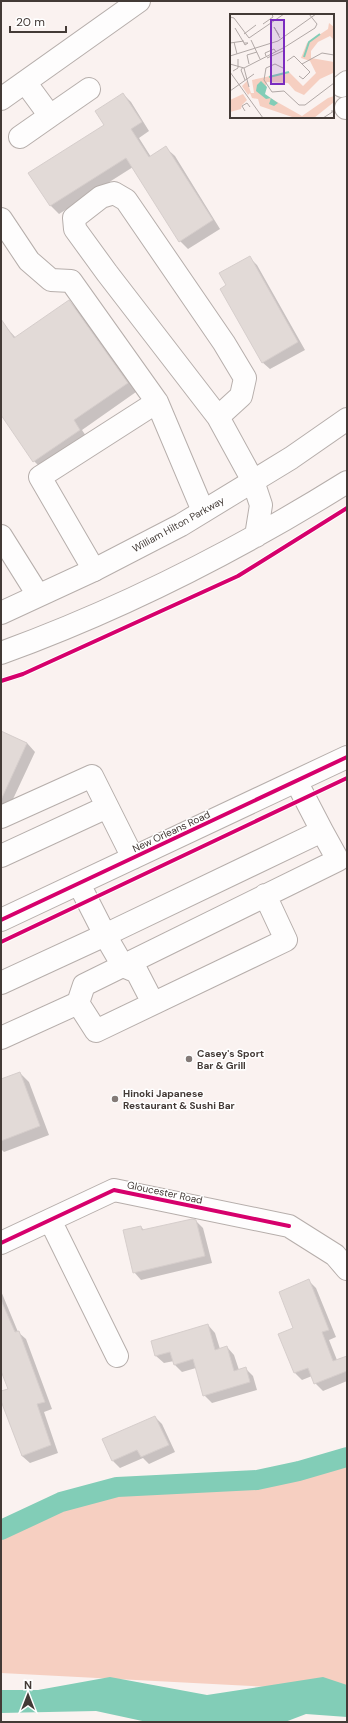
<svg xmlns="http://www.w3.org/2000/svg" width="348" height="1723" viewBox="0 0 348 1723" font-family="'DM Sans',sans-serif">
<style>
.green{fill:#f6cfc1}
.water{fill:#82cdb7}
.shadow{fill:#0003}
.lines{fill:none;stroke-linecap:round;stroke-linejoin:round}
.canal{stroke:#82cdb7;stroke-width:20}
.building{fill:#e2dad7;stroke:#d6cecc}
.minor-casing{stroke:#b6aeab;stroke-width:24}
.highway-casing{stroke:#b6aeab;stroke-width:24}
.minor{stroke:#fefdfd;stroke-width:22}
.highway{stroke:#fefdfd;stroke-width:22}
.cycleway-casing{stroke:#fff;stroke-width:6}
.cycleway{stroke:#d6006c;stroke-width:4}
.poi-dot{fill:#837a77;stroke:#fff;stroke-width:1.5}
.labels{text-anchor:middle;stroke-width:3;stroke-linejoin:round;paint-order:stroke}
.street-label{font-size:10px;fill:#433a36;stroke:#fff}
.poi-label{font-size:10px;font-weight:bold;fill:#433a36;stroke:#fff;text-anchor:start}
.inset-river{fill:none;stroke:#82cdb7;stroke-width:2}
.inset-road{fill:none;stroke:#b1a8a6;stroke-width:1}
.view{fill:#7b2cbf;fill-opacity:0.15;stroke:#7b2cbf;stroke-width:2}
.inset-edge{fill:none;stroke:#433a36;stroke-width:2}
</style>
<rect width="100%" height="100%" fill="#faf2f0"/>
<path class="green" d="M347,1457V1691L1,1673V1530L61,1502L117,1487L257,1480L299,1471Z"/>
<path class="water" d="M110,1677L207,1695L323,1677L347,1685V1717L306,1714L285,1722H147L96,1711L1,1713V1690H38Z"/>
<path class="shadow" d="M123,94L131,102L149,131L139,138L151,157L166,148L175,156L220,229L188,249L180,241L133,167L59,214L51,206L30,173L105,125Z
M250,258L257,265L305,350L270,369L262,362Z
M69,301L78,310L136,392L82,430L88,439L43,470L34,461L1,413V326L6,327L16,338Z
M1,732L27,743L35,752L7,812L1,818Z
M20,1073L29,1082L49,1135L4,1152L1,1149V1081Z
M196,1221L203,1228L212,1263L141,1280L134,1272L141,1227L145,1231Z
M309,1281L316,1288L336,1337L329,1340L337,1360L347,1359V1381L323,1391L315,1383L312,1376L302,1380L295,1373V1329Z
M1,1291L18,1332L26,1339L52,1409L44,1412L58,1453L30,1463L22,1456L1,1399V1392L9,1389L1,1368Z
M208,1325L215,1333L220,1349L227,1347L234,1355L239,1370L245,1368L253,1376L257,1390L212,1403L204,1395L196,1368L182,1372L175,1365L174,1361L164,1363L156,1356L152,1341Z
M155,1417L162,1424L175,1452L149,1464L143,1458L120,1468L113,1461L104,1440Z"/>
<g class="lines">
<path class="canal" d="M1,1530L61,1502L117,1487L257,1480L299,1471L347,1457"/>
</g>
<path class="building" d="M123,93L142,122L131,129L149,157L166,146L213,220L179,242L126,158L50,206L28,173L104,125L95,111Z
M250,256L298,342L262,363L220,289L226,285L219,273Z
M69,300L128,383L74,420L80,430L33,462L1,415V319L14,338Z
M1,731L27,743L1,800Z
M20,1072L40,1126L1,1141V1079Z
M192,1219L196,1220L205,1256L133,1273L123,1230L141,1226L142,1230Z
M309,1279L329,1330L322,1332L333,1361L347,1356V1371L314,1384L308,1368L294,1373L278,1334L293,1328L279,1292Z
M1,1300L15,1332L19,1331L45,1402L37,1404L51,1445L22,1456L1,1401V1391L8,1389L1,1371Z
M208,1324L215,1350L227,1346L234,1371L246,1367L250,1382L203,1396L193,1359L174,1365L170,1352L155,1356L151,1341Z
M155,1416L169,1445L141,1457L137,1450L112,1461L102,1439Z"/>
<g class="lines">
<g class="minor-casing">
<path id="minor" d="M25,82L50,116L89,89
M342,86L347,82
M1,99L139,1
M346,108H347
M20,137L50,116
M1,219L29,261L51,280L71,281L157,402
M218,417L241,396L245,378L224,343L126,200L114,193L101,197L74,218L75,229L107,273L218,417L253,481
M1,536L38,595
M94,570L40,477L157,402L203,511
M1,817L92,776L133,858
M1,856L107,807
M1,920L347,757
M1,983L105,935L79,884
M78,1003L96,1031L286,940L265,895
M153,1003L137,972L123,966L105,935L322,831L296,781
M1,1038L78,1003L84,985L338,860L322,831
M50,1220L117,1356
M1,1243L114,1190L289,1226L335,1255L347,1269"/>
</g>
<g class="highway-casing">
<path id="highway" d="M253,481L261,505L256,536
M1,613L94,570L181,525L291,458L347,419
M1,653C122,609 238,550 347,482"/>
</g>
<use href="#minor" class="minor"/>
<use href="#highway" class="highway"/>
<g class="cycleway-casing">
<path id="cycleway" d="M1,681L23,674L238,576L347,508
M1,920L347,757
M1,942L347,778
M1,1243L114,1190L289,1226"/>
</g>
<use href="#cycleway" class="cycleway"/>
</g>
<g class="poi-dot">
<circle cx="189" cy="1059" r="4"/>
<circle cx="115" cy="1099" r="4"/>
</g>
<g class="labels">
<g class="street-label">
<text transform="translate(178 524) rotate(-29)" y="4">William Hilton Parkway</text>
<text transform="translate(171 831) rotate(-25)" y="4">New Orleans Road</text>
<text transform="translate(165 1192) rotate(12)" y="4">Gloucester Road</text>
</g>
<g class="poi-label">
<text x="197" y="1057">Casey's Sport<tspan x="197" dy="12">Bar &amp; Grill</tspan></text>
<text x="123" y="1097">Hinoki Japanese<tspan x="123" dy="12">Restaurant &amp; Sushi Bar</tspan></text>
</g>
</g>
<g transform="translate(230 14)">
<rect width="104" height="104" fill="#faf2f0"/>
<path d="M99,9L104,13V26L100,22L88,28L81,37V44L104,48L103,59L90,65L74,81L65,77L58,69L37,68L33,80L72,102L98,84L104,82V88L84,104H65L30,92L28,85L22,84L20,79L18,81L12,72L17,67L21,79H24L22,66L59,58L73,72L86,59L80,47L71,44L77,29L98,15ZM13,80L17,86L12,91L11,95L0,98V86Z" fill="#f6cfc1"/>
<path d="M31,67L37,73L35,80L48,89L44,92L39,90L41,84L36,85L26,77L27,71Z" fill="#82cdb7"/>
<path class="inset-river" d="M74,43L79,28L90,20M39,63L59,58"/>
<path class="inset-road" d="M0,3L4,4L19,24M33,10L43,3L42,0M5,14L14,29H18L15,31L14,29M14,20L26,11M49,21L44,13L50,24M19,24L54,0M21,26L30,45M4,28L7,40M0,29L14,27M0,42L48,27L86,0M36,42L35,39L44,35L46,38M37,44L53,37M57,47L64,42L80,58L73,65L69,62M0,50L14,54M19,50L17,41L27,38M72,50L92,39L104,41M13,53L11,56L15,66M14,54L55,33L85,14L87,10L79,0M14,54L19,73M55,55L45,50L36,54L34,66L42,78L54,77L69,91H75L104,69M3,57L8,54V45M0,58L33,104M0,77L24,60M15,97L12,92L17,89L20,93M93,104L104,97H101"/>
<path class="view" d="M41,6H54V70H41Z"/>
<rect width="104" height="104" class="inset-edge"/>
</g>
<rect width="348" height="1723" fill="none" stroke="#433a36" stroke-width="4"/>
<g transform="translate(28 1695)" stroke="#ffffff" stroke-width="3" paint-order="stroke">
<path d="M0-3L7 15L0 10L-7 15Z" fill="#433a36"/>
<text y="-6" font-size="11" font-weight="bold" text-anchor="middle" fill="#433a36">N</text>
</g>
<path d="M10 26v6h56v-6" fill="none" stroke="#433a36" stroke-width="2"/>
<text x="16" y="26" font-size="12" fill="#433a36" stroke="#ffffff" stroke-width="3" paint-order="stroke">20 m</text>
</svg>
